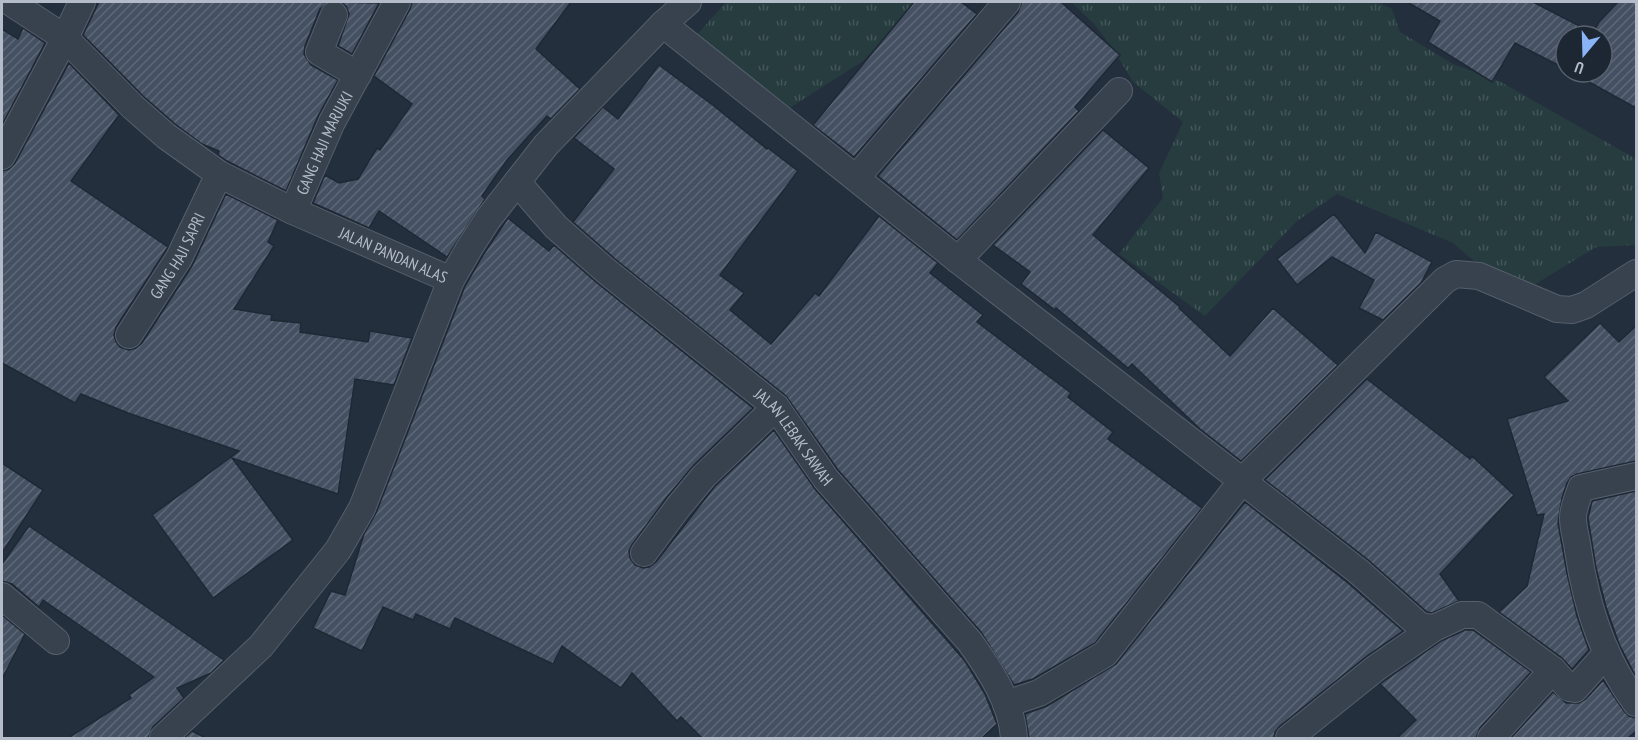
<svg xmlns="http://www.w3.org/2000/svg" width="1638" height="740" viewBox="0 0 1638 740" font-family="'PT Sans Narrow',sans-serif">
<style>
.grass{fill:url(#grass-tufts)}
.building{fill:url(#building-hatch);stroke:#1f2835;stroke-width:1.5}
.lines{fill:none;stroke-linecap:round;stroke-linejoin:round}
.street-casing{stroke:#565f6c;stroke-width:28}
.street{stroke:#38414e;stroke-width:26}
.labels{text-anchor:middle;stroke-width:6;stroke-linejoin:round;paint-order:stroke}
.street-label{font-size:16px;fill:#b4bcc9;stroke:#1d2633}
</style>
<defs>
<pattern id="grass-tufts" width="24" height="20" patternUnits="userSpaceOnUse" patternTransform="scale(1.5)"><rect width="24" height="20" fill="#263c3f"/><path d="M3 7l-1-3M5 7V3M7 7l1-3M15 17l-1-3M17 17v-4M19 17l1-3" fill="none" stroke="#435659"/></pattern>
<pattern id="building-hatch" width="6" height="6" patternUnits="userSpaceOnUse" patternTransform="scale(1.5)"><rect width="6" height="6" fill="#455162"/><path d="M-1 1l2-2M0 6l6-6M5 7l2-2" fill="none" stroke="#5d6877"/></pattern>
</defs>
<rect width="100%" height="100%" fill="#242f3e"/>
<path class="grass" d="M726,2H917L911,10L863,61L788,109L695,37Z
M1071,2H1378L1392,9L1400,32L1453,64L1499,81L1636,159V245L1596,247L1529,288L1502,285L1453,243L1337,194L1297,221L1205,316L1119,254L1163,198L1159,173L1183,122L1133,82L1112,47L1094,24Z"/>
<path class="building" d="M99,2H329L320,9L305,46L304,54L311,65L338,80L318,116L286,191L227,161L218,155L219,151L202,144L175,124L143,96L83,35Z
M340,2L379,3L352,54L338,46L349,14L346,6Z
M412,2H571L536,49L580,89L551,119L547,116L507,160L482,196L485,199L447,257L379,211L369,228L313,203L325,175L339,183L358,179L377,148L380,150L412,104L374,76L410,9Z
M914,2H961L977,14L854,157L813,125Z
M1022,2H1061L1120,55L1075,107L1079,111L957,240L878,176L1018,12Z
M1407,2H1533L1593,33L1599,22L1618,2H1636V108L1571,72H1602V36H1566V69L1515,43L1492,82L1428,42L1440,21Z
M23,28L45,43L2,125V29L18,39Z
M69,63L119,115L71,181L168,247L116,327L114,335L116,342L120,347L129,350L136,348L142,343L192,266L226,194L278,220L268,242L274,246L234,309L272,315L271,320L301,323L300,332L368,342L370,331L412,338L394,385L355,379L338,494L232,458L293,540L213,598L152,515L239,451L128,413L81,394L75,403L2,363V171L9,169L15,163Z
M659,65L714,106L767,149L768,148L798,171L720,275L744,293L730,310L771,344L815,293L819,296L879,216L938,263L930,273L983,315L977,322L1071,393L1068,397L1113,432L1108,439L1202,508L1095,643L1033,679L1014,685L981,632L838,470L786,396L615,259L573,222L614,169L574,138L603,107L618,119Z
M1103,130L1149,168L1093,235L1180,307L1179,308L1230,356L1273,308L1338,365L1241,461L1200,429L1132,364L1128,368L1056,308L1055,310L1021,284L1030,272L993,245Z
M1334,214L1365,253L1376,232L1432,262L1421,283L1383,320L1359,308L1374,280L1332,257L1297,285L1277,259Z
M508,218L549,251L554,245L596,282L753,408L694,465L667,497L632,545L629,551L630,558L635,565L643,568L649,567L656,562L715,486L774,430L815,489L965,661L985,694L997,724L982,738H702L681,717L677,721L632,673L621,688L562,646L553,664L455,618L450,629L416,614L413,620L383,607L362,651L313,628L331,591L345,595L364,534L376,513L465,286L483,255Z
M1600,323L1619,342L1636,326V461L1577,474L1571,477L1567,483L1562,498L1558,523L1567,573L1577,616L1589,650L1572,669L1562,658L1499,612L1527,586L1544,514L1537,515L1507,419L1568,401L1544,377Z
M1367,379L1470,459L1472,456L1514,495L1440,574L1459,601L1432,613L1427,612L1367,559L1265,480Z
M2,463L43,490L2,553Z
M1636,491V677L1619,644L1606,607L1596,568L1588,518L1592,501Z
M1245,502L1348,583L1403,631L1367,656L1280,726L1275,732L1274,738H1029L1025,714L1047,706L1116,664Z
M29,526L224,660L211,673L177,688L184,698L153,727L148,738H68L131,698L129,695L154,677L43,600L39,607L12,584L2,581V564Z
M2,615L25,634L2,679Z
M1465,630H1473L1531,672L1480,728L1476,738H1397L1416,720L1380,684L1441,641Z
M1603,680L1624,711L1629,716L1636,718V731L1628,738H1511L1553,692L1566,703H1579L1586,699Z
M192,731L206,738H184Z"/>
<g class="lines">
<g class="street-casing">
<g id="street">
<path id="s1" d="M10,2L65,38L133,107L166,136L219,174L293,211L451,280"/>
<path d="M334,15L319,52L358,75"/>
<path d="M663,24L958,260L1358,571L1420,626L1434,628"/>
<path d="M2,156L65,38L82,2"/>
<path d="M856,178L1007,2"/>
<path id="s2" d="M517,182L556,227L605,270L776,407L826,479L970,642C990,670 1012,703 1014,738"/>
<path id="s3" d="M293,211L332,122L397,2"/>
<path d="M958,260L1119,91"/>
<path id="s4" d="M129,335L179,258L219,174"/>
<path d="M1636,476L1581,488C1578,498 1573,507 1573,518C1573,529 1577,540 1578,550C1586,605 1603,659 1636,703"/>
<path d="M644,553L679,506L704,476L776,407"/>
<path d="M2,596L56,641"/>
<path d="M1006,704L1039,693L1105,654L1242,481L1445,280L1456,274L1479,276L1557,309L1572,310L1586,305L1636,273"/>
<path d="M163,738L261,646L338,550L362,508L451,280L470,247L488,219L546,145L663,24L688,2"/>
<path d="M1289,738L1376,668L1434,628L1462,615H1478L1553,670L1569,688L1575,689L1606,654"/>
<path d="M1491,738L1553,670"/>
</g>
</g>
<use href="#street" class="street"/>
</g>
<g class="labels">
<g class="street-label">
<text dy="6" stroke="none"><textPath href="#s3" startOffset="75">GANG HAJI MARJUKI</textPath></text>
<text dy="6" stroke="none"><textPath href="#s1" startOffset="464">JALAN PANDAN ALAS</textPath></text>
<text dy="6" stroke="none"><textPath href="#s4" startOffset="93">GANG HAJI SAPRI</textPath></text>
<text dy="6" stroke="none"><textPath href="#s2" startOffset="378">JALAN LEBAK SAWAH</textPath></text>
</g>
</g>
<rect width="1638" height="740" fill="none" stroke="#b4bcc9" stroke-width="6"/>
<g transform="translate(1584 54) rotate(199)"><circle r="28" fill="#1d2633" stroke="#59626f" stroke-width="1.5"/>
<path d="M0-4.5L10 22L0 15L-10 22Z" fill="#8ab4f8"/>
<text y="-9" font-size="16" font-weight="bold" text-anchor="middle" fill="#b4bcc9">U</text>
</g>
</svg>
